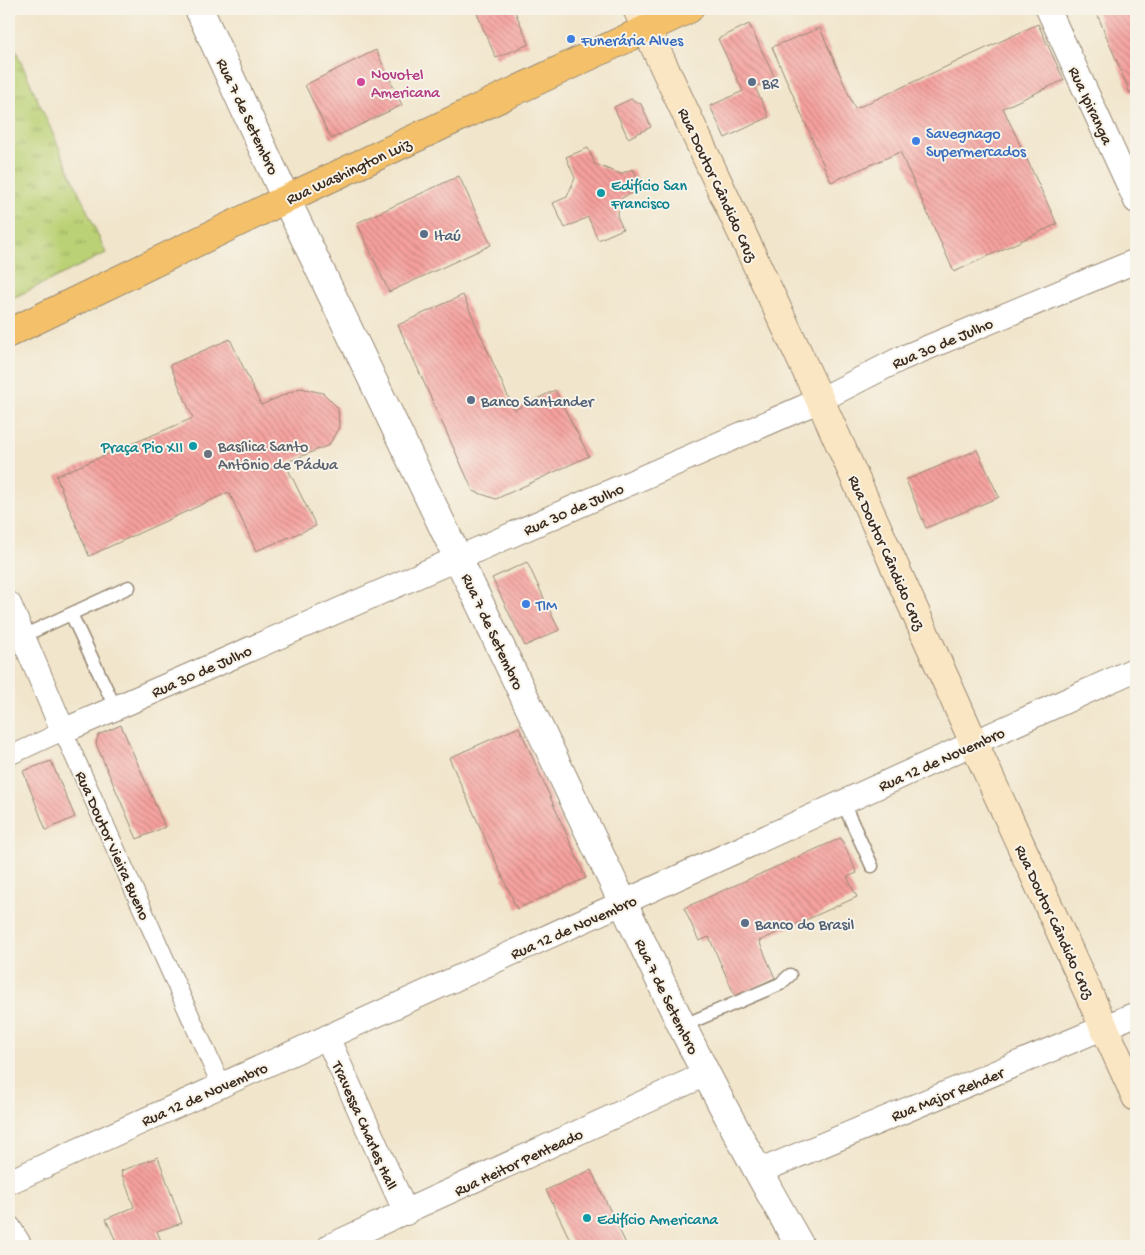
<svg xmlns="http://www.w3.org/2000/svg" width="1145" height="1255" viewBox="0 0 1145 1255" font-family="'Gochi Hand',sans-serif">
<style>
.park{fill:url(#park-tufts);stroke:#7b7e4a}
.building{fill:url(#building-back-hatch)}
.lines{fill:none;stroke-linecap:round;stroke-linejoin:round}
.service-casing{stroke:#968874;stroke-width:15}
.pedestrian-casing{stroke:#968874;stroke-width:20}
.minor-casing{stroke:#968874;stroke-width:26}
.tertiary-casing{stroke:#968874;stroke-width:30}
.secondary-casing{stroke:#968874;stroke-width:30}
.primary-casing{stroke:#968874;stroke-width:30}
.service{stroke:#fff;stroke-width:12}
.pedestrian{stroke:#fff;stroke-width:18}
.minor{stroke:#fff;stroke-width:24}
.tertiary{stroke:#fff;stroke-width:28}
.secondary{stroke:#fbe6c3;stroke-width:28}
.primary{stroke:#f4c16a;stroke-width:28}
.shop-dot{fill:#3f7fe0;stroke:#f7f3e8;stroke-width:2}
.hotel-dot{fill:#d1479c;stroke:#f7f3e8;stroke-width:2}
.service-dot{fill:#5c6f8a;stroke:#f7f3e8;stroke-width:2}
.culture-dot{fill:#0f9aa8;stroke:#f7f3e8;stroke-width:2}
.worship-dot{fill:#6b7280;stroke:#f7f3e8;stroke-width:2}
.labels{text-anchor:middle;stroke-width:4;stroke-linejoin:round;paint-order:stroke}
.shop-label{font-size:16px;fill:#366cbe;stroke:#f7f3e8;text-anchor:start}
.hotel-label{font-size:16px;fill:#b23c85;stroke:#f7f3e8;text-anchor:start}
.service-label{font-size:16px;fill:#4e5e75;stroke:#f7f3e8;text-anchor:start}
.street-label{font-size:16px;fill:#3b2a1e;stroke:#f7f3e8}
.culture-label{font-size:16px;fill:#0d838f;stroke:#f7f3e8;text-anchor:start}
.worship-label{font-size:16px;fill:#5b616d;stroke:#f7f3e8;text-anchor:start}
</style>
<defs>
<pattern id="park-tufts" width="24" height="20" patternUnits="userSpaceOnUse" patternTransform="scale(1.25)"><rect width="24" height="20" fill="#bbd176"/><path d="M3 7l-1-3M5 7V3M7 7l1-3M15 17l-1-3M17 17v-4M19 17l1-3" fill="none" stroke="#99aa60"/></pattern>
<pattern id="building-back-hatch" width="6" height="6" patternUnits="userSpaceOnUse" patternTransform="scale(1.25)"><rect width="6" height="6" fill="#f6a09e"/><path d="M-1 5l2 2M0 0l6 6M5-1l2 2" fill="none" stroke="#c88380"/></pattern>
</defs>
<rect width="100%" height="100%" fill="#f7f3e8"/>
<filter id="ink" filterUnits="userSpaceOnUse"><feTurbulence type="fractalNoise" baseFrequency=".02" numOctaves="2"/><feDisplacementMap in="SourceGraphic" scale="10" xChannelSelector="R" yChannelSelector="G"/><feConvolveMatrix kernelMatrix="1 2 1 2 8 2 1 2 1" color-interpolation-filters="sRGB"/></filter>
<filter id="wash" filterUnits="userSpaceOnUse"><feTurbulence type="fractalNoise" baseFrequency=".0096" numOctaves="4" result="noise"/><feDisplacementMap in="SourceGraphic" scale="20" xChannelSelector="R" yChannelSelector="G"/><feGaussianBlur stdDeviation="1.12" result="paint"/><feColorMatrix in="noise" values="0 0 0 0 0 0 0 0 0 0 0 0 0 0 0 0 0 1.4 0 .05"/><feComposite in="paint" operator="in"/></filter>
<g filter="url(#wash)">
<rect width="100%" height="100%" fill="#f1e5cb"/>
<path class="park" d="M9,35L106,253L9,300Z"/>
<g id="blocks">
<path class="building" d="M475,9H514L529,44L496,58Z
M1095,9H1136V90L1130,93Z
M749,24L775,78L755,87L769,117L725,138L710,106L743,91L718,39Z
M1038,24L1064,80L1003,108L1057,224L954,272L900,152L831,182L772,47L820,28L855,109Z
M376,50L402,105L331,139L305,85Z
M631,99L641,104L651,127L628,138L614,107Z
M588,148L595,164L620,174L633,169L642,189L623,197L617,216L623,229L598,240L588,217L565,228L553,203L567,197L575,178L566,157Z
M459,176L491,245L389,292L357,223Z
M463,295L514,410L555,390L589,456L496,499L473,491L398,325Z
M230,339L261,405L300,388L323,393L338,408L339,427L329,445L285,463L316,526L256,551L229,492L89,556L56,476L193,418L170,365Z
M977,450L999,497L926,528L906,480Z
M527,562L559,630L525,646L492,578Z
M121,725L165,827L137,839L96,744L98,735Z
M519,727L586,878L517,909L449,758Z
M51,761L75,817L46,830L23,771Z
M841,838L857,873L847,877L857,897L759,941L775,978L735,996L709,937L699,941L684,908Z
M158,1157L182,1223L157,1231L163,1246H118L106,1219L134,1207L121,1171Z
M591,1170L627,1246H573L546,1190Z"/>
</g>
</g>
<g filter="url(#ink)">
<use href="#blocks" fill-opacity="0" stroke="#968874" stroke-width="1"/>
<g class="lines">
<g class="service-casing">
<path id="service" d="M71,614L115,707
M23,636L129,587
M843,803L872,866
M682,1026L780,984L790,975"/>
</g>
<g class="pedestrian-casing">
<path id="pedestrian" d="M9,756L63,731L221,1085"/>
</g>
<g class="minor-casing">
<path id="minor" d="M1048,9L1136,201
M9,604L63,731L820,400L900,359L1136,261
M327,1037L406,1213
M758,1172L1136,1014
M9,1182L1136,669
M9,1228L20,1246
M330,1246L706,1074"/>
</g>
<g class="tertiary-casing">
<path id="tertiary" d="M199,9L286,199L682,1026C719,1101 759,1174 800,1246"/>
</g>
<g class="secondary-casing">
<path id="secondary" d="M637,9L820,400L974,743L1136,1097"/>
</g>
<g class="primary-casing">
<path id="primary" d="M9,333L286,199L689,9"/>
</g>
<use href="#service" class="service"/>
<use href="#pedestrian" class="pedestrian"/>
<use href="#minor" class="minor"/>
<use href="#tertiary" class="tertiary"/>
<use href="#secondary" class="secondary"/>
<use href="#primary" class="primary"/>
</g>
</g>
<g class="shop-dot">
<circle cx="571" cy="39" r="5"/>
<circle cx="916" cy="141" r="5"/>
<circle cx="526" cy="604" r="5"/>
</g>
<circle class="hotel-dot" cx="361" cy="82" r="5"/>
<g class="service-dot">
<circle cx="752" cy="82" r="5"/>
<circle cx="424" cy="234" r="5"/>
<circle cx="471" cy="400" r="5"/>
<circle cx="745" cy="923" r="5"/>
</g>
<g class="culture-dot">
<circle cx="601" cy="193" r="5"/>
<circle cx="193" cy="446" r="5"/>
<circle cx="587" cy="1218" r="5"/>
</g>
<circle class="worship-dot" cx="208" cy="454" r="5"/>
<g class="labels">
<g class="shop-label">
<text x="581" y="45">Funerária Alves</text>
<text x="926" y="138">Savegnago<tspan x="926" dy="18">Supermercados</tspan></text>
<text x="536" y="610">TIM</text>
</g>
<g class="hotel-label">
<text x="371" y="79">Novotel<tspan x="371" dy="18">Americana</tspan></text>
</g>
<g class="service-label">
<text x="762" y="88">BR</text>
<text x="434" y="240">Itaú</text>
<text x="481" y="406">Banco Santander</text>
<text x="755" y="929">Banco do Brasil</text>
</g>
<g class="street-label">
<text transform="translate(1092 105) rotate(65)" y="6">Rua Ipiranga</text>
<text transform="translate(249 116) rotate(65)" y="6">Rua 7 de Setembro</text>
<text transform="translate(348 170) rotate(-25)" y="6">Rua Washington Luiz</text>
<text transform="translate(719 184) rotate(65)" y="6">Rua Doutor Cândido Cruz</text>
<text transform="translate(942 342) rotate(-23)" y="6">Rua 30 de Julho</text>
<text transform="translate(573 508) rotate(-24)" y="6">Rua 30 de Julho</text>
<text transform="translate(888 552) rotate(66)" y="6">Rua Doutor Cândido Cruz</text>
<text transform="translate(494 631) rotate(65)" y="6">Rua 7 de Setembro</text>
<text transform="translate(201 670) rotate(-24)" y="6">Rua 30 de Julho</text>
<text transform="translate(941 758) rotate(-24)" y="6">Rua 12 de Novembro</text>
<text transform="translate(114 845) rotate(66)" y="6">Rua Doutor Vieira Bueno</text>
<text transform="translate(1056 921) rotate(65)" y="6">Rua Doutor Cândido Cruz</text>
<text transform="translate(573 926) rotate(-24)" y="6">Rua 12 de Novembro</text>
<text transform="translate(668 996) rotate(64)" y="6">Rua 7 de Setembro</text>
<text transform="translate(204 1093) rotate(-24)" y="6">Rua 12 de Novembro</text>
<text transform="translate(947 1093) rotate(-22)" y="6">Rua Major Rehder</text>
<text transform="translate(366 1125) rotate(66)" y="6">Travessa Charles Hall</text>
<text transform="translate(518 1161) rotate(-25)" y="6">Rua Heitor Penteado</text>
</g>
<g class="culture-label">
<text x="611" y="190">Edifício San<tspan x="611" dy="18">Francisco</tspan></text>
<text x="183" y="452" text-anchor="end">Praça Pio XII</text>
<text x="597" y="1224">Edifício Americana</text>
</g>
<g class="worship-label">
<text x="218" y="451">Basílica Santo<tspan x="218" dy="18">Antônio de Pádua</tspan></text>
</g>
</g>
<rect width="1145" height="1255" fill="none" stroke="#f7f3e8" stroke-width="30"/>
</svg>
